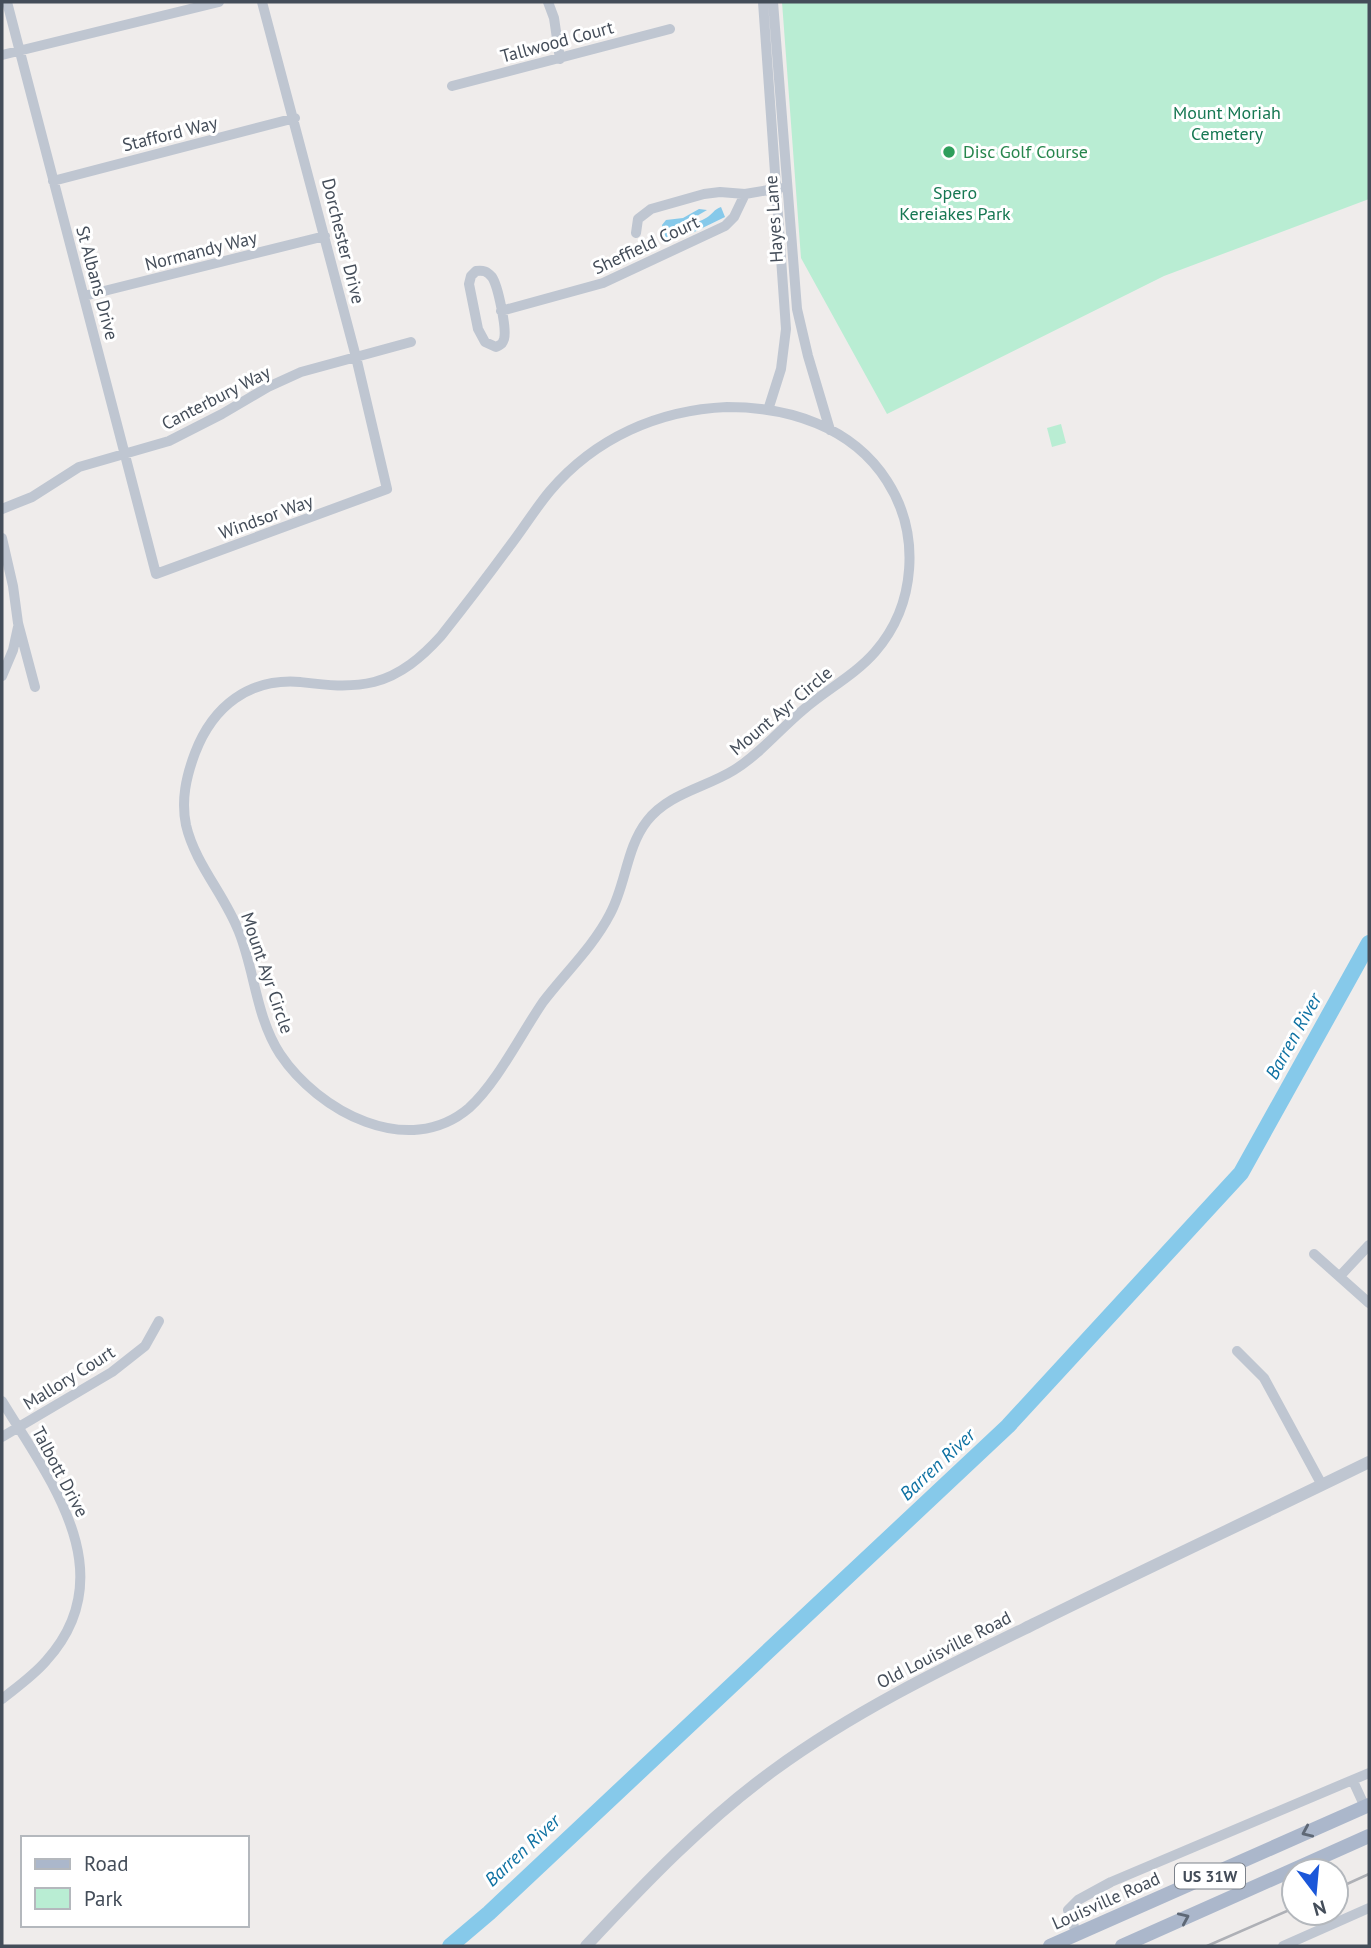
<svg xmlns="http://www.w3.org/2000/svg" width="1371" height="1948" viewBox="0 0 1371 1948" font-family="'PT Sans',sans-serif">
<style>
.green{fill:#b9edd3}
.water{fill:#86c9ea}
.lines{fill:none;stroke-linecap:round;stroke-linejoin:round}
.river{stroke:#86c9ea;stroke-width:16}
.minor{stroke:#bfc6d1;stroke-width:10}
.tertiary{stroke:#bfc6d1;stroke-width:12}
.primary{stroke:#abb7cb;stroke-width:14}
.rail{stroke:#aeb0b6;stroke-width:2.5}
.oneway{stroke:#5e6876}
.leisure-dot{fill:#2e9e5b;stroke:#fff;stroke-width:2.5}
.labels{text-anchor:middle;stroke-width:6;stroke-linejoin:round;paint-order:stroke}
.shield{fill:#fff;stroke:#7c828b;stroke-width:2}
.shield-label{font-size:16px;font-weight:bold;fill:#444d59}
.street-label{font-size:18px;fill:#444d59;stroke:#fff}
.park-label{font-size:18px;fill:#177853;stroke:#fff}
.leisure-label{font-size:18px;fill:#27864d;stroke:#fff;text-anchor:start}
.water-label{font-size:19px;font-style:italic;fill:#0e71a2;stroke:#fff}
</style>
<rect width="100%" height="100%" fill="#efeceb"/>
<path class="green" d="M782,2H1367L1369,7V199L1164,276L887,414L801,258Z
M1061,424L1066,443L1052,447L1047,428Z"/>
<path class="water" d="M721,207L725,217L688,235L686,232C692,223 697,223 706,218C712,215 714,209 721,207Z
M699,209L707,210L685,223L679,239L664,242L662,225L666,220L683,218Z"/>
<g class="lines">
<path class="river" d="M450,1946L489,1913L1008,1426L1241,1173L1369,943"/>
<path class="minor" d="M7,2L156,574L387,489L356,357L262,2
M548,2L554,18L560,59
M763,2L786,329L781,369L768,410
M773,2L797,309L808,356L830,430
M2,55L219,2
M452,86L670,29
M53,181L295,118
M636,233L638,219L651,209L704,194L720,192L745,194
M476,271C483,270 487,271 492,277C498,286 507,329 504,339C502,345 501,344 496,347L485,342L478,329L469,284L471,276Z
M84,296L325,236
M501,311L603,283L725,226L734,217L745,194L780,188
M727,407C788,407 852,426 887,481C921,534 916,605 875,652C855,675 826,690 803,710C779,730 760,754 734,770C705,788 669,793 647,821C626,848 626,885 610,914C593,947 565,973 543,1002C521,1034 497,1083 469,1108C408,1160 318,1111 280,1054C256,1017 255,972 239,932C225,895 195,864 186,825C181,800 186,777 195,753C213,706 249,678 300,682C325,685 349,688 374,682C401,675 422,657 441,636C464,607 487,577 509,547C523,529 535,509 550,491C595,438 658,410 727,407Z
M2,509L32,497L79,467L169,441L222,414L268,387L301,372L411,342
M2,538L13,586L18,623L35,687
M2,676L13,650L18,627
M1314,1254L1369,1303
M1340,1276L1369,1245
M1237,1351L1264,1378L1322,1485
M2,1401C50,1480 125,1574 46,1661C33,1676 17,1687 2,1699
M2,1437L112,1372L145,1346L159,1321
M1353,1781L1365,1807
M1077,1935L1068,1910L1078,1900L1111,1882L1369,1773
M1283,1946L1369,1908"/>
<path class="tertiary" d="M586,1946C644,1884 705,1820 774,1770C856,1710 946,1667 1036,1623C1147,1568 1259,1516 1369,1462"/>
<path class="primary" d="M1050,1946L1369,1805
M1122,1946L1369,1836"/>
<path class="rail" d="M1336,1889L1369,1874
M1207,1946L1294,1908"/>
</g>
<defs><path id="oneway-chevron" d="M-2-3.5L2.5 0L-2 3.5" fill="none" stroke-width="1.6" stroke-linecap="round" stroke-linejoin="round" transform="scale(1.75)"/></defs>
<g class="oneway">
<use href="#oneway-chevron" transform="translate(1307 1832) rotate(156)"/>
<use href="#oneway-chevron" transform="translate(1184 1918) rotate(-24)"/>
</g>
<circle class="leisure-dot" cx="949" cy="152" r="7"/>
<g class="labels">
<rect class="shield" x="1175" y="1863.5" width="70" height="25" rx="5"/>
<g class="shield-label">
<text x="1210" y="1882">US 31W</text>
</g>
<g class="street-label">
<text transform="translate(557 42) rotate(-15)" y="6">Tallwood Court</text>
<text transform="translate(170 134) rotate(-14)" y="6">Stafford Way</text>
<text transform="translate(774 219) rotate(-94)" y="6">Hayes Lane</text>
<text transform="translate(343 241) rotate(76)" y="6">Dorchester Drive</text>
<text transform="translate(646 245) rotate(-25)" y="6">Sheffield Court</text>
<text transform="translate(201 251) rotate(-14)" y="6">Normandy Way</text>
<text transform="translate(97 283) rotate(75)" y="6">St Albans Drive</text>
<text transform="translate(216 398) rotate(-27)" y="6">Canterbury Way</text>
<text transform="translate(266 517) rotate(-20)" y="6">Windsor Way</text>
<text transform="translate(781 711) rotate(-40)" y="6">Mount Ayr Circle</text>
<text transform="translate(267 973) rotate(71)" y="6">Mount Ayr Circle</text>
<text transform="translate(69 1378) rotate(-32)" y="6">Mallory Court</text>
<text transform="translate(60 1472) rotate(62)" y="6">Talbott Drive</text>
<text transform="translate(944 1650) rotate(-27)" y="6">Old Louisville Road</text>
<text transform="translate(1106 1901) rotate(-24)" y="6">Louisville Road</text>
</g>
<g class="park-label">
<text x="1227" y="119">Mount Moriah<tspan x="1227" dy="21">Cemetery</tspan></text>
<text x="955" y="199">Spero<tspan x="955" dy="21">Kereiakes Park</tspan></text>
</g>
<g class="leisure-label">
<text x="963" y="158">Disc Golf Course</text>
</g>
<g class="water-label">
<text transform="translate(1293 1036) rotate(-61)" y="7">Barren River</text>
<text transform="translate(937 1464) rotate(-43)" y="7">Barren River</text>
<text transform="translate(522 1850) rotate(-43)" y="7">Barren River</text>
</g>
</g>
<rect width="1371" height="1948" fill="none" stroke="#444d59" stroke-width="7"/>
<rect x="21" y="1836" width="228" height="91" fill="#ffffff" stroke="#b4b8bd" stroke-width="2"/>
<rect x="35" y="1859" width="35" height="10" fill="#abb7cb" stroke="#b4b8bd" stroke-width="2"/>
<text x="84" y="1871" font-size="21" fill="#444d59">Road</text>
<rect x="35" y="1888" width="35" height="21" fill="#b9edd3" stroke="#b4b8bd" stroke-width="2"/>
<text x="84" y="1906" font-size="21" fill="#444d59">Park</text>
<g transform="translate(1315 1892) rotate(164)"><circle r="33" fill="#ffffff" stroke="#b4b8bd" stroke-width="2"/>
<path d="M0-5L12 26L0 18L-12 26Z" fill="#1b57d9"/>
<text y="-10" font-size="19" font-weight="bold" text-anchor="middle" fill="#444d59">N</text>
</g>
</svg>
